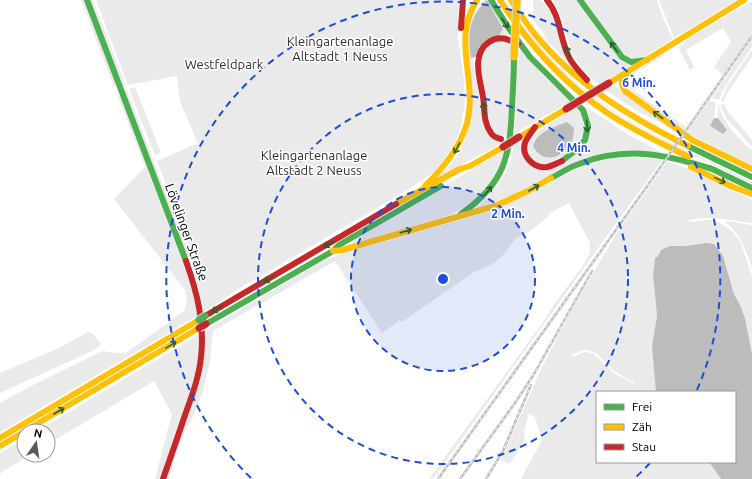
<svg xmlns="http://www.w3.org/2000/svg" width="752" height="479" viewBox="0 0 752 479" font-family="Ubuntu,sans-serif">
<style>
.green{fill:#eaeaea;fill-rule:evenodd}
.water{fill:#bcbcbc}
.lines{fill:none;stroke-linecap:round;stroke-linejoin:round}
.fast{stroke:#4caf50;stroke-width:6}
.slow{stroke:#ffc107;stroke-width:6}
.jam{stroke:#c62828;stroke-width:6}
.rail-casing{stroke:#bdbdbd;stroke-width:2.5}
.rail{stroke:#fff;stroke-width:1;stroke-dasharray:3;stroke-linecap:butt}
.fast-bridge-casing{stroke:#dbdbdb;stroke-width:9;stroke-linecap:butt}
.slow-bridge-casing{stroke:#dbdbdb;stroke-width:9;stroke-linecap:butt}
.jam-bridge-casing{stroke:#dbdbdb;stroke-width:9;stroke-linecap:butt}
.fast-bridge{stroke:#4caf50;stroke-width:7}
.slow-bridge{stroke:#ffc107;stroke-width:7}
.jam-bridge{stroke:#c62828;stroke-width:7}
.oneway{stroke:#2a602c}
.ring{fill:none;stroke:#1d4ed8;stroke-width:2;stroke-dasharray:7 5}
.labels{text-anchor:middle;stroke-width:3;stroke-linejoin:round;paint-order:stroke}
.park-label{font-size:13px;fill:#2f2f2f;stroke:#fff}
.street-label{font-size:13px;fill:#000;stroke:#fff}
.centre{fill:#1d4ed8;stroke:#fff;stroke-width:2}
.ring-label{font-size:12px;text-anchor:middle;font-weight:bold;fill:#1d4ed8;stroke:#fff;stroke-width:3;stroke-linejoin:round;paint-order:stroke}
</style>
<rect width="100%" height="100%" fill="#fff"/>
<path class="green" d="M81,0H85L116,81L114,87Z
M89,0H93L126,86H123Z
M96,0H459L458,19V38L464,79L465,103L461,126L457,138L444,160L434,172L409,189L237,290L204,312L202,299L193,268V254L157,161L198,143L180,102L177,76L128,85Z
M484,0H488L512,36L503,35L473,58L480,105L497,140L505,142L468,161L431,183L451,164L460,152L469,128L468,25L475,7L477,8Z
M505,0H506C529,36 557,69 591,95C640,132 698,155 752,182V184C698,157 641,133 592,97C557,71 527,37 505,0Z
M533,0H540C559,15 563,43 570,65L546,40L547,38L533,20Z
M552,0H578L633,64L599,85C586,73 574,61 569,44C563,26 564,17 552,0Z
M584,0H657L663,18L673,39L641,59L635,60L626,57Z
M659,0H737L674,38Z
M752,1V33L723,75L714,67L731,42L723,28L686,50L694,67L690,70L678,47L684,44L686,40Z
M752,39V47L725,86L719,100L712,98Z
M497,41L511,42L510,57L512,58L508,135C503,136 497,137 494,132C486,120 484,83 481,67C481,53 485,48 497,41Z
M520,48L545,78L572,101L515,133L517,60H519Z
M752,50V57L726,95L724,101H721L727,86Z
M664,53L665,55L632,75L628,78L627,85L648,101L686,127L683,131L625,86C625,74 637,72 645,66C651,61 657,57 664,53Z
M615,86L679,133L636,110L605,90L610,87Z
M135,87L161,153L155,155L129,89Z
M127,90L190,257H187L125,94V91Z
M117,94L122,98L189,273L199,315L0,432V403L25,389L100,352C109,350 116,355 126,353L184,311L186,306L187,298L185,290L114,199L145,167Z
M709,101L716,102L714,118L710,126L727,130L718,118V104C723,122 738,139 752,150V166L687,133Z
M722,104H724L728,112L752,140V147L727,119L721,107Z
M578,107L582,113L585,133L577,146L574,145L565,155L546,164L538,163L529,155L527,149L532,136L568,111Z
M586,107L629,135L665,154L613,152L511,196L472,211C494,194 511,173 514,144L525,138L523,151L543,169L586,142Z
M506,149L495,178L475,200L460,210L444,217L353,244L351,241Z
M614,157H628L663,159L596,251L433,479H429L546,318L552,307L582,267L590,253V243L569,203L548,214L549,216L530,231L516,238L503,255L494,263L474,272L402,322L400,320L382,333L335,261L213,331L210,361L203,392L193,417L185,430L168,479H166L199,384L204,359L205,331L319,263L345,252L383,242L491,211L588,164Z
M667,162L681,166L752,200V223C731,221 708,214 687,221L690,222L707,220L717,221L731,230L740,241L752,276V354L745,318L740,305L734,294L726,266L706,243L661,250L658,256L655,258L653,274L657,316L652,346L657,392H597V462H709L721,479H521L542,440L535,418L529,413L524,431V441L510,464L501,460L542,367L569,315L616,234ZM586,350L596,353L614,371L635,383V384L615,374L595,355L591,353L585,352L572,357V355L580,351Z
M727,221L752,225V269C746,251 741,234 725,222Z
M88,332L92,333L101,344L94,350L0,393V373L59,348Z
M200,334L199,357L194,382L161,479H155L172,414L154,381L48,444V431H37Z
M24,439V455H30L0,473V453Z"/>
<path class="water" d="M487,0L503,29L499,35L476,57L471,58C468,34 468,18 487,0Z
M714,118H718L727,130L723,134L710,126Z
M567,122L574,128C574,133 573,139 571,143C562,159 542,164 533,146C537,132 554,127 567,122Z
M706,243L714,244L723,256L734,294L740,305L745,318L752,354V479H721L709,462H735V392H656L652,346L657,316L653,274L655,258L658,256L661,250L670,246H686Z"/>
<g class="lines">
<path class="fast" d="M87,0L186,261
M491,0L508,27L530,57L583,110L588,126L585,140L576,150L562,161
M580,0L622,57L631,62L647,60
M688,146L752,177
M710,168L752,188
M551,178C560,174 569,167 579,164C626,145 669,155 715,170
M461,214C505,183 510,157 512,106C513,90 514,73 514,57
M206,324L333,251L339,245L441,186"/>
<path class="slow" d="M500,0C528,43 563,83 606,112C632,130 661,143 689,157
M511,0C518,11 525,22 534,33C574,83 631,118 688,146
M628,72C622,80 619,81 625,91L692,140L752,169
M609,83L744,0
M519,137L566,109
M691,167L733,187L752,194
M425,186C443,168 460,148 467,123C478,80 451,39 477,0
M396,204L460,169L470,166L503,147
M333,251L342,250L495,206L528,191L551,178
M25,431L199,328
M0,438L199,320
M0,446L24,432"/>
<path class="jam" d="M547,0C561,17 559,36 568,55C572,65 580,72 587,80
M461,28L463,0
M535,127C532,132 527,137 525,143C521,156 534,169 547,167C552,166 557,163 562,161
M501,139C497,138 493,137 491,133C483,122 485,109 483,97C480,79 471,54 489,42C499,35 508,39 518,44
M205,316L396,204
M163,479C170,459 177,439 184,418C191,398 199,378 201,357C205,323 197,292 186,261"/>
<g class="rail-casing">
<path id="rail" d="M438,479L648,185L752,36
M460,479L515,403L534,374L592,271
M486,479L503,451L531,385"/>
</g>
<use href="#rail" class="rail"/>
<g class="fast-bridge-casing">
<path id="fast-bridge" d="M199,320L205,316"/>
</g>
<g class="slow-bridge-casing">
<path id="slow-bridge" d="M514,57L517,0"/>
</g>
<g class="jam-bridge-casing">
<path id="jam-bridge" d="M566,109L609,83
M503,147L519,137
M199,328L206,324"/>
</g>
<use href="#fast-bridge" class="fast-bridge"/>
<use href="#slow-bridge" class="slow-bridge"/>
<use href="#jam-bridge" class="jam-bridge"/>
</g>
<defs><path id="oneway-shaft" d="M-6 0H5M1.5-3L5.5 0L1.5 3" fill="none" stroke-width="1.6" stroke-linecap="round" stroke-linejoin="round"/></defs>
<g class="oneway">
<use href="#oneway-shaft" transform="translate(505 23) rotate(57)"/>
<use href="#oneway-shaft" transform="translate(614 47) rotate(-126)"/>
<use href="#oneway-shaft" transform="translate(568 52) rotate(-112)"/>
<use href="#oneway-shaft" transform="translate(484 108) rotate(-99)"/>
<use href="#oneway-shaft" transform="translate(658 115) rotate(-143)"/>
<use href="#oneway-shaft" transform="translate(587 126) rotate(87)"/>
<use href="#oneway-shaft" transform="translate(457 148) rotate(118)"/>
<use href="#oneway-shaft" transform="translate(720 180) rotate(26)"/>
<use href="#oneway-shaft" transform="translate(534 188) rotate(-30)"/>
<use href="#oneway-shaft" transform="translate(488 191) rotate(-50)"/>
<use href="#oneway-shaft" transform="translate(406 231) rotate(-16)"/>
<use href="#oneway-shaft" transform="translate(329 244) rotate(150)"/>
<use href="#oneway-shaft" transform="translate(269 279) rotate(149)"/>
<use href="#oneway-shaft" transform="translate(217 309) rotate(150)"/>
<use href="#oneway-shaft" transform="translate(171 345) rotate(-31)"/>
<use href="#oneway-shaft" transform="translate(59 411) rotate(-30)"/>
</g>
<circle cx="443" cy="279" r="92" fill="#1d4ed8" fill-opacity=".12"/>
<g class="ring">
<circle cx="443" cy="279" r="92"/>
<circle cx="443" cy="279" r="185"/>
<path d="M650 463A277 277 0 0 1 635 478M251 478A277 277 0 1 1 696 392"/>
</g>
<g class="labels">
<g class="park-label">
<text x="340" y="46">Kleingartenanlage<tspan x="340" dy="15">Altstadt 1 Neuss</tspan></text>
<text x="224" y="69">Westfeldpark</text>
<text x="314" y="160">Kleingartenanlage<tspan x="314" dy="15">Altstadt 2 Neuss</tspan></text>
</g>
<g class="street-label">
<text transform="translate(187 232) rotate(70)" y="5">Lövelinger Straße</text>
</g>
</g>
<circle cx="443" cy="279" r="6" class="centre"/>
<g class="ring-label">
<text x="639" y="87">6 Min.</text>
<text x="574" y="152">4 Min.</text>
<text x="508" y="218">2 Min.</text>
</g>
<rect x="596" y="391" width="140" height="72" fill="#ffffff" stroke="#999999"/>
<rect x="604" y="404" width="20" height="6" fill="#4caf50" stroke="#999999"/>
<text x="632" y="411" font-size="12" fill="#000000">Frei</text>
<rect x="604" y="424" width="20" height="6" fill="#ffc107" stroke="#999999"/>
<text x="632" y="431" font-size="12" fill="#000000">Zäh</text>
<rect x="604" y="444" width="20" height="6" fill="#c62828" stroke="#999999"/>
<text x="632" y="451" font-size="12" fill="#000000">Stau</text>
<g transform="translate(36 443) rotate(13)"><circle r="19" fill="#ffffff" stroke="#999999"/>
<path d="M0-3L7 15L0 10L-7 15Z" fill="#595959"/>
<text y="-6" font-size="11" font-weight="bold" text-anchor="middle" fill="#000000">N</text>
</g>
</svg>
